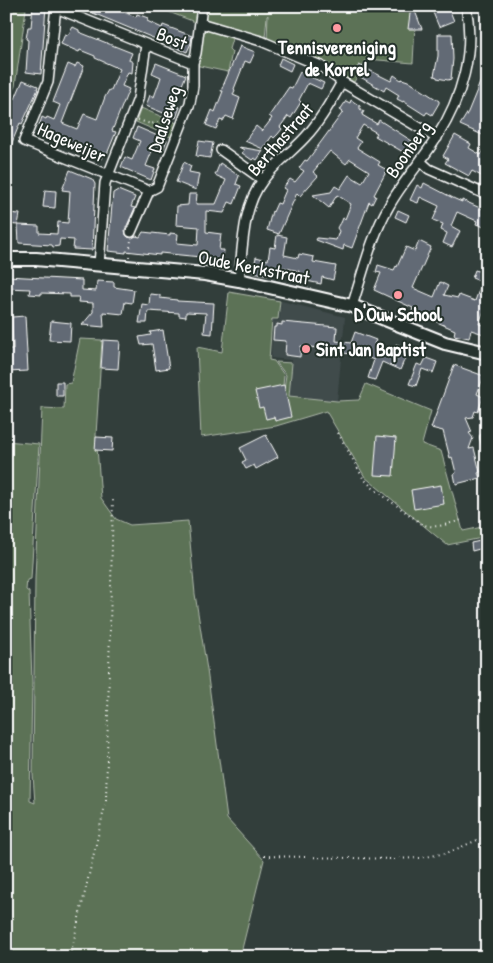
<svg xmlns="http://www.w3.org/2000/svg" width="493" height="963" viewBox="0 0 493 963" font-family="'Patrick Hand',sans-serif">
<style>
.built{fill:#404b4c}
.green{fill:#5c7256;stroke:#aeb8aa}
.building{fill:#626a74;stroke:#fff}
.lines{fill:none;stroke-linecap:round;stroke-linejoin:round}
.lane-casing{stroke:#fff;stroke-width:8}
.street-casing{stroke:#fff;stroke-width:12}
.secondary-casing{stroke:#fff;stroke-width:16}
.path{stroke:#fff;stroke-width:2;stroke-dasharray:1 4;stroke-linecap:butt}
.lane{stroke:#26332d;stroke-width:4.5}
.street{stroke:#26332d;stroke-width:9}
.secondary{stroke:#26332d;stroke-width:12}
.poi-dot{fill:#ff9aa2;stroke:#26332d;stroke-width:2}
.labels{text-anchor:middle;stroke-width:4;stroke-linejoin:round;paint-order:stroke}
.street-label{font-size:19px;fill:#fff;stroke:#26332d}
.poi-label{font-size:19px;font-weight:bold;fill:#fff;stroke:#26332d}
</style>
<rect width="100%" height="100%" fill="#323e3b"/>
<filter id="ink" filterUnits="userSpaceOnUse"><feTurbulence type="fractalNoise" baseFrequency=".02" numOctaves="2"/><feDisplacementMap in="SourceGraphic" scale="10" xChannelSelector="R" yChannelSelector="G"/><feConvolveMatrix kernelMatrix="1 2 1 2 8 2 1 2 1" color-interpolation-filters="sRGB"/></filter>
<g filter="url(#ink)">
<path class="built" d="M281,301L345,317L337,401L289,396L292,360L271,358L273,320L279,321Z"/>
<path class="green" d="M6,6L26,9L15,86L6,106Z
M153,6H198L195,22Z
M206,6H416L413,63L367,59L354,82L296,51L349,55L354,50L355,47L286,49L267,41L268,15L267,16L265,38L204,19Z
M203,27L233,36L229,49L232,52L228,72L195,65Z
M141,108L177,123L171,137L136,122Z
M229,292L280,301L278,319H272L269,360L274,361L284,375L282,396H283L286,375L276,362L292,363L289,396L337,401L359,400L366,384L431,411L422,444L441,451L463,531L487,526V537L447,545L365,477L326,411L276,426L201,437L197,347L222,352Z
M80,339L102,340L96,435L101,498L116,519L130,525L188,521L195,594L207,670L227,819L264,860L240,957H6V441L39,444L31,579L27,580L26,590L29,592L32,682L30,801L35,803L33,775L35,579L42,408L64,409L65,384L71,383Z"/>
<path class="building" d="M33,6H46L41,74L26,72L28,40L26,39L28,27H31Z
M76,6H117L116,9L136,17L137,14L148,18L147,21L162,28L163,25L192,36L191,43L187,52Z
M411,6H413L422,29H408Z
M440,6H448L454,21L439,27L432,10Z
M73,27L79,30V32L132,53L129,60L133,62L132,73L128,72L122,86L129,89L112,131L116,132L107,154L103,152L101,159L40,134L43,127L39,126L42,117L46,119L47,117L54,120L60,105L53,102L68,64L75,67L77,63L84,66L62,123L77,129L84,114L97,119L105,97L109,90H111L120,69L95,58V56L80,50L79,52L61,44L65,34L68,35Z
M438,34H452L453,59L451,79L448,80L437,78V77L434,76L438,56Z
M240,46L255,52L250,63L245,61L234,89L235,90L233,95L240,98L233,119L226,116L223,121L220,120L216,129L206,125L212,110L215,112L223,91H221L223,86Z
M281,58L293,64L290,71L278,65Z
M156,63L186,75L182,85L178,84L173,97L171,104L180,107L176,118L146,106L150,95L154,97L159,83L161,77L152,73Z
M359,65L391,81L394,75L401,80L402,79L408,81L439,101V103L432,115L427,112L425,115L403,101V102L397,99L399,95L386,87L384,91L357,75L358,73L356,71Z
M486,68L487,109L480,124L487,127V137L460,125L468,112Z
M300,72L324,83L321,89L308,83L299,100L301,102L291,118L288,116L280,127L282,129L278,134L274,138L272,136L263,149L245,141L256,126L262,131L267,125L272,118L269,116L289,87L292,88Z
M23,80L38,86L37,89H38L22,124L20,123L6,157V95L15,99Z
M351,100L360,106V109L364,111L362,115L377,124L379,120L412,141L405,153L375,136L377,133L363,125L355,138L361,142L357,148L380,162L378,165L387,170L374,195L376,196L372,204L369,202L352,248L344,245L343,250L316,240L317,238L336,240L339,231L337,228L339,224L341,223L343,218L345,219L351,204L337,195L329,208L313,195L331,192L335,186L340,189L349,175L362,183L369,171L350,159L346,164L330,151L313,172L318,176L300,196L297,193L279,234L267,230L272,211L273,212L277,203L280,204L286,190L283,188L290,179L295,182L304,171L299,168L305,160L307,161L343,112L340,110L346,101L350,103Z
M137,127L167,140L163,150L154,146L146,166L155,169L151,180L121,167L125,157L132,160L140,141L133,138Z
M455,135L471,144L469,148L481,155L487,145V179L472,171L469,176L445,163L448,159L443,156Z
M199,141L213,143L210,158L196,156Z
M239,147L263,151L257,160L254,158L252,160L242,153L244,150Z
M184,162L191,166L189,172L199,174L196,190L176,182Z
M220,163L239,176L236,184L241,186L234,204L229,202L224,213L206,211V232L221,234L219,250H224L223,260L207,258V265L200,264L201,257L160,253V255L126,251V253L108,251L113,193L118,190L135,197L131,207L135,208L125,230L126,235L128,237L132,238L136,236L140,237L143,232L170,235V233L178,234L177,243L198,245L199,227L176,225L177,206L188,205L189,194H197L196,204H216L226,180L215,175Z
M70,170L92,179L95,184L92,250L73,249L74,240L60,239L59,246L53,247L52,245L19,243L18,225L39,226V233L57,234L58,222L68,223L70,191L62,190Z
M424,183L455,199L462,202V200L487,211V228L476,224L477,221L457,212L451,226L460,231L452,247L443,243L447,233L441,230L443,224L433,220L439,206L420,197L418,203L410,200L417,185L422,188Z
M45,190L56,191L55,208L43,207Z
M398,210L409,215L406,222L395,217Z
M6,213L20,214L18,225L6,224Z
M277,235L287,237L284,255L298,258L299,254L314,257L313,262L336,266L333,280L322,277L321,284L297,279L299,271L272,265L270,275L253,272L256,257L268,260L270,247L275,248Z
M419,241L431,247L413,288L434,297L440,282L448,286L444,295L458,298L459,295L475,301L482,282L472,278L475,270L485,273L487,271V308L485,307L479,324L487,326V335L471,330L469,338L454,335L455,330L412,311L413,308L374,290L381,273L376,272L378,265L394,270L396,266L397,267L406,247L415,251Z
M6,276L82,280V290L96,291L97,281L114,282V287L134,290L132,303L125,302L123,314L103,312L104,327L82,325L93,312V303L78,302L79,297H70V294L41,293V295L29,294L30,289L6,288Z
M150,294L160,295V298L177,300V301L214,303L212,334L204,333L206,313L186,312V317L179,316V313L148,311L147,323H139L142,304L149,305Z
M25,316L28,371L7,372L6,349H13L12,317Z
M51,321L71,323L70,341L49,340Z
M282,322L337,327L336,341L351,343L355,332L376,340L374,344L393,351L396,344L409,349L400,370L382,362L375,380L368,378L374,360L358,354L318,352V348L301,346L300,357L285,355L286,341L273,340L274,327H277V324L282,325Z
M163,330L169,368L156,370L152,344L141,345L139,337L151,335L150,332Z
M103,340L120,341L118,369L101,368Z
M426,358L437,362L433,373L422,369L416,386L409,384L417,364L422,366Z
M454,365L484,376L477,394L483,397L478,412L475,411L473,417L466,418L472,432L469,433L473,438L469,449L474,448L480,472L478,473L480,478L456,484L454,474L456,473L452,457L450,458L443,431L431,428Z
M56,382H63V396H56Z
M284,385L291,417L275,421L274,417L266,419L263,407L259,408L255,391Z
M266,435L278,457L256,469L254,465L246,469L242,462L246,460L240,448Z
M377,436L396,438L393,476L374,475Z
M96,437L113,438L112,451L95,450Z
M441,485L444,504L414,509L411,490Z
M485,540L487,547L472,551L471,543Z"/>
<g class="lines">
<g class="lane-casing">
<path id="lane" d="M487,434L483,437L487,454"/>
</g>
<g class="street-casing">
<path id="street" d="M56,6L48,82L24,141L149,191
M56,8L193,63
M200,23L261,41L321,66L342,82L437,138
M221,150L263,180
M420,161L429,169L487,195
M131,232L149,191L157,187L190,103L193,86V63L196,53L202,6
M99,265L105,183L138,99L146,45
M239,280C243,247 242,207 263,180C276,162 295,150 309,133C322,118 332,100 342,82
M352,306C363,273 371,237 389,206C403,181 422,161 437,137C462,98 475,52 466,6"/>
</g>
<g class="secondary-casing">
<path id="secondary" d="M6,259H36L205,274L239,280L352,306L445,343L487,353"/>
</g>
<path class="path" d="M476,45H487
M138,120L151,124L161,121L171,125
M129,257L131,240
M338,433L363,478L374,489L422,524C435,530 449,523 462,520
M264,856L392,859L420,858L447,853L487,836
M70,957L106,801L113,499"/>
<use href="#lane" class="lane"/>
<use href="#street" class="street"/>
<use href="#secondary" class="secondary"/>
</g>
</g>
<g class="poi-dot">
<circle cx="337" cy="28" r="5"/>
<circle cx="398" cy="295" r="5"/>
<circle cx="306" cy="349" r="5"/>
</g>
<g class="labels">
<g class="street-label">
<text transform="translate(172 38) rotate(22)" y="7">Bost</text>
<text transform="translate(164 119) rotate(-72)" y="7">Daalseweg</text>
<text transform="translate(280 139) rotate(-49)" y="7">Berthastraat</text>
<text transform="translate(72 142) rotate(24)" y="7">Hageweijer</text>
<text transform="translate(408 149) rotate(-55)" y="7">Boonberg</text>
<text transform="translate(254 267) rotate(11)" y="7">Oude Kerkstraat</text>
</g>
<g class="poi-label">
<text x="337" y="54">Tennisvereniging<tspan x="337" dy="22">de Korrel</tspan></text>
<text x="398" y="321">D'Ouw School</text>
<text x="316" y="356" text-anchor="start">Sint Jan Baptist</text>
</g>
</g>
<rect width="493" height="963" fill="none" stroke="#26332d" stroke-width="25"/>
<rect x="12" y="12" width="468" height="938" fill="none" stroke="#fff" stroke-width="2" filter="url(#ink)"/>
</svg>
